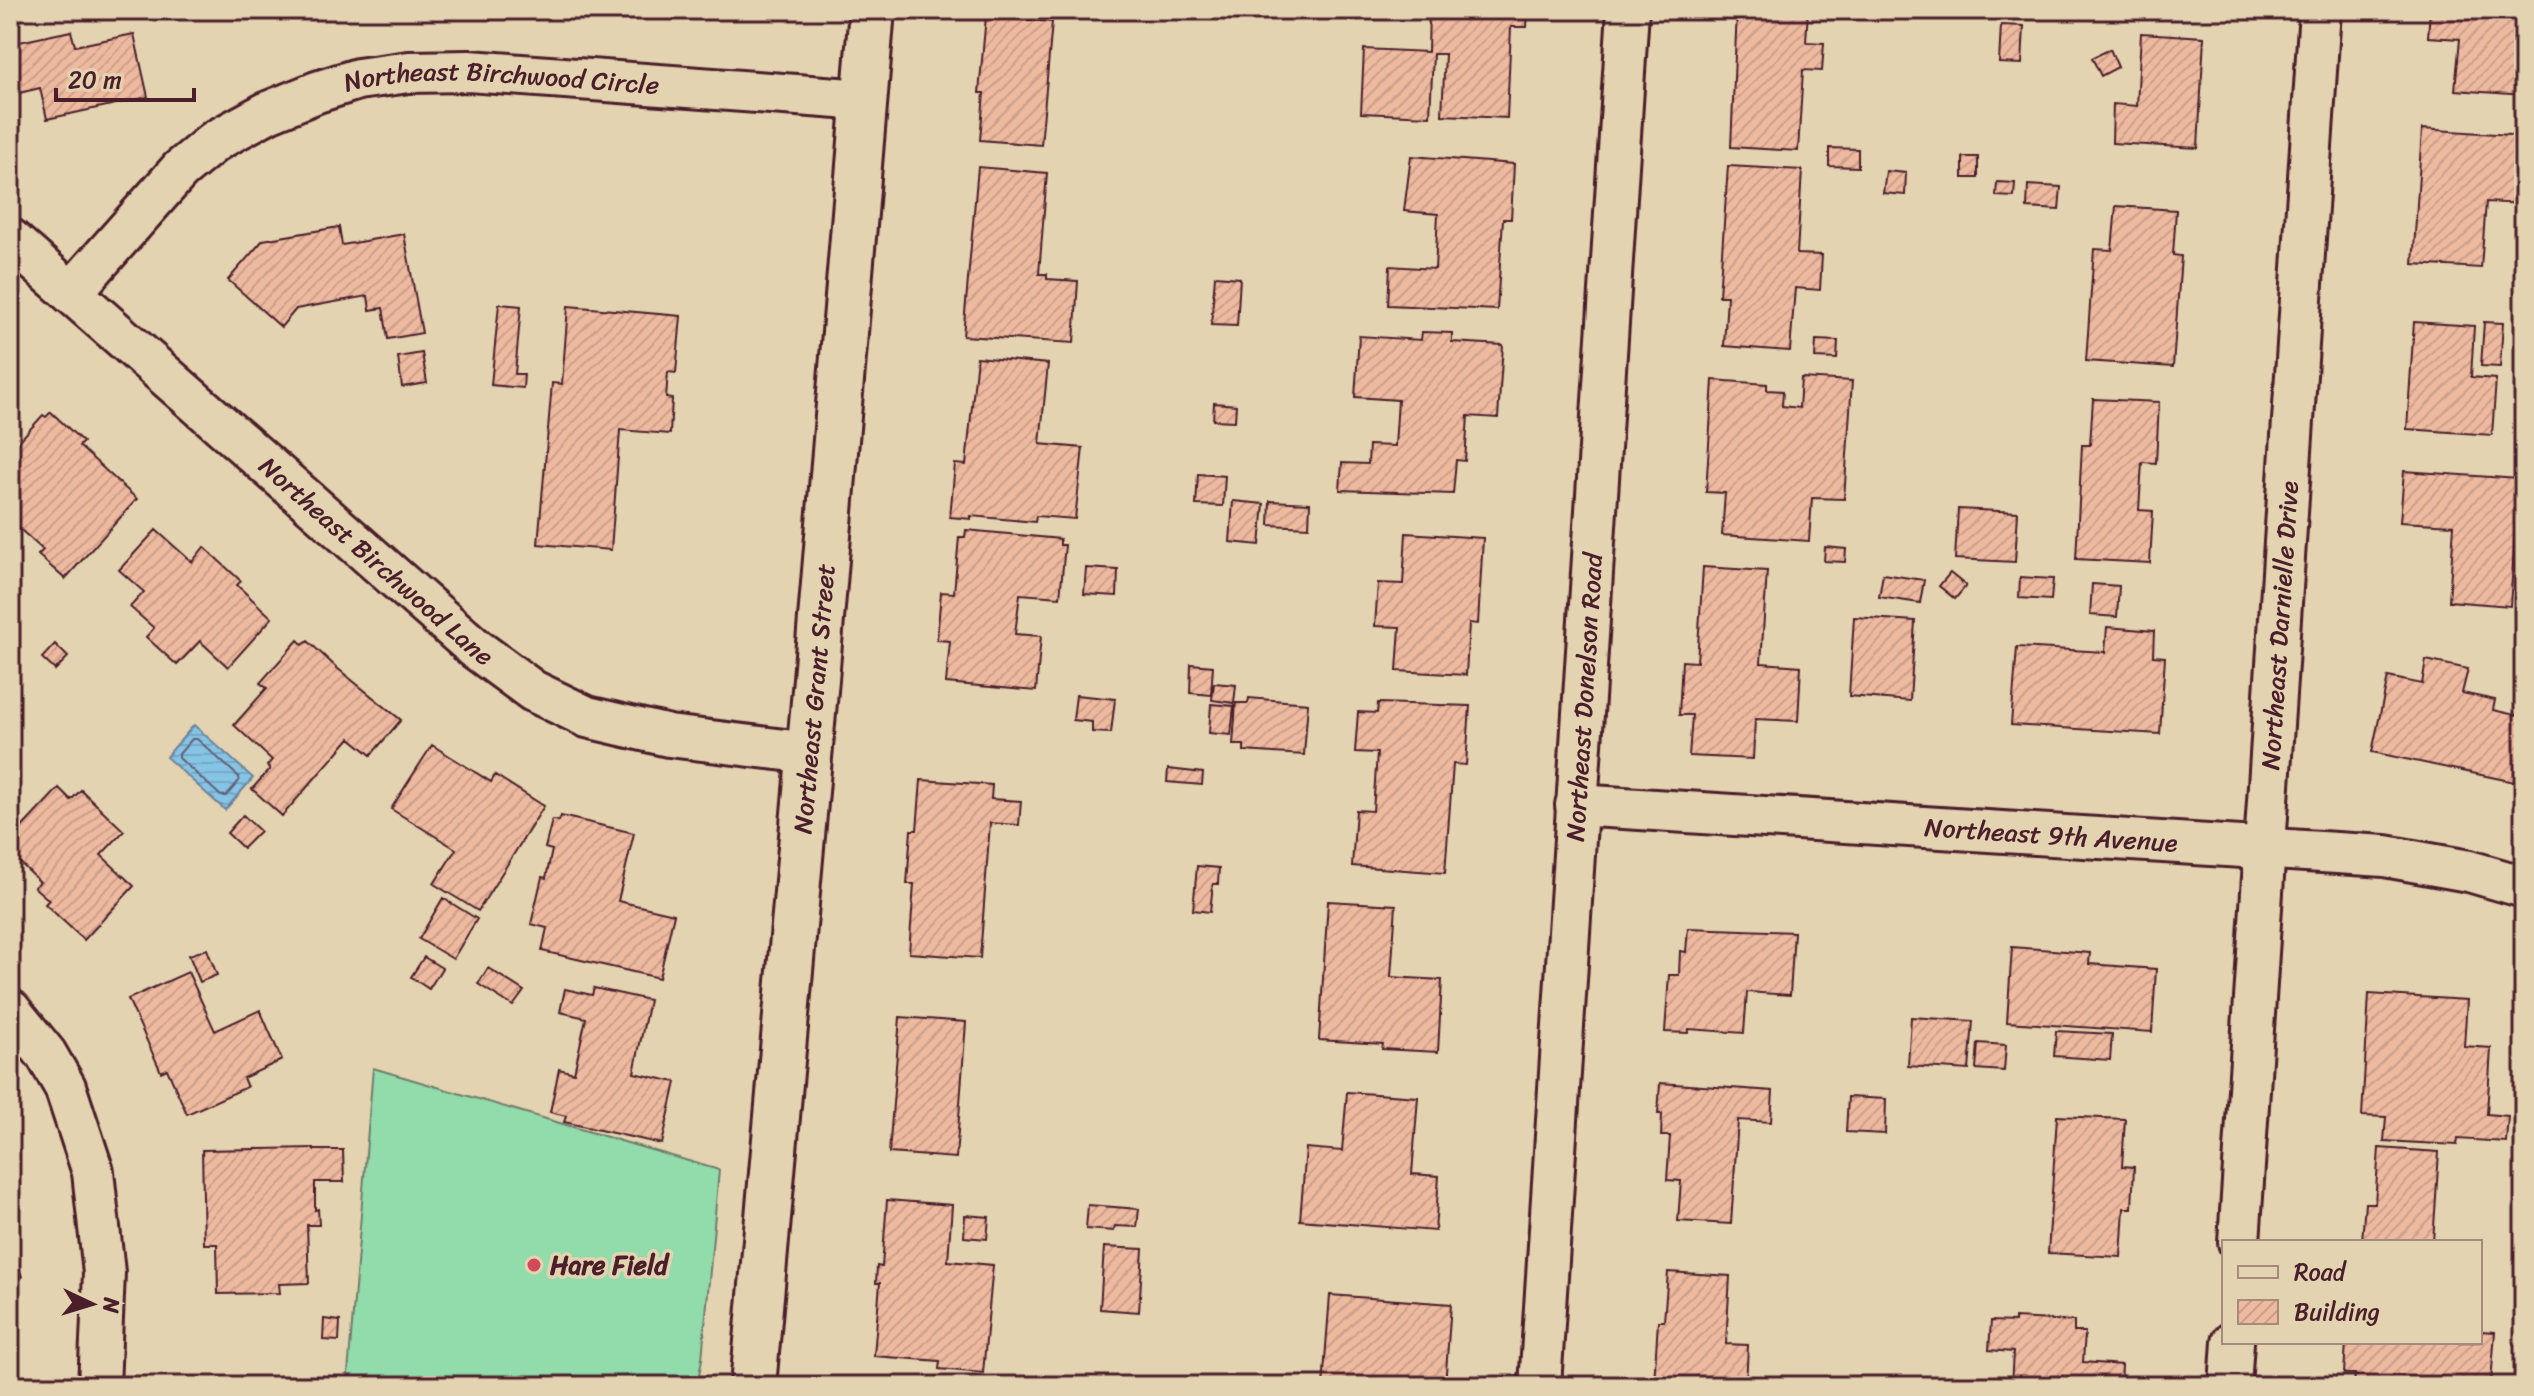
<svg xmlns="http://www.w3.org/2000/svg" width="2534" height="1396" viewBox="0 0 2534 1396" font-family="Sriracha,sans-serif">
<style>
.grass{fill:#92dbab;stroke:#6e7d6b;stroke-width:2}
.water{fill:url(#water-rules);stroke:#6d829b;stroke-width:2}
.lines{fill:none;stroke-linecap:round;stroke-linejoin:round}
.shore{stroke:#626175;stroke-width:2}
.building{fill:url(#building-hatch);stroke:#4a1f2b;stroke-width:2}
.minor-casing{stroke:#4a1f2b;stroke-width:46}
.tertiary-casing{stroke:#4a1f2b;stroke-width:50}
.minor{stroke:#e4d3b0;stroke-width:40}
.tertiary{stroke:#e4d3b0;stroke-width:44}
.poi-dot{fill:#d1495b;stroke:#e4d3b0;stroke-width:3}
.labels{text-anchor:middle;stroke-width:7;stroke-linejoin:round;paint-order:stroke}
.street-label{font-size:26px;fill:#4a1f2b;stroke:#e4d3b0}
.poi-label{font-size:26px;font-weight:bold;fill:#4a1f2b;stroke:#e4d3b0;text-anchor:start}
</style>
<defs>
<pattern id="water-rules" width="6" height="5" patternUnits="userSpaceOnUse" patternTransform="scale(2)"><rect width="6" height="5" fill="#85c4e5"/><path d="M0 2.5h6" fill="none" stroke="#74a8c5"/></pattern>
<pattern id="building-hatch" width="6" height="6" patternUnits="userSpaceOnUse" patternTransform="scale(2)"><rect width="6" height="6" fill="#edba9f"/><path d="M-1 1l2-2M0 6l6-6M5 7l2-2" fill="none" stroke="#cd9f89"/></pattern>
</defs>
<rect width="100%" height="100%" fill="#e4d3b0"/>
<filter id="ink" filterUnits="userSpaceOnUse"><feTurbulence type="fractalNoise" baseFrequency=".0125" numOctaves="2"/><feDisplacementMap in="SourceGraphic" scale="16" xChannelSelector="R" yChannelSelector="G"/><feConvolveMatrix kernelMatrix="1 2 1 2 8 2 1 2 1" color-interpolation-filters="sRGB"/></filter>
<g filter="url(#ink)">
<path class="grass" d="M373,1068L719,1170L702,1359L697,1386H347Z"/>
<path class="water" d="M194,725L253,778L225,810L166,757Z"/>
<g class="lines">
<path class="shore" d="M192,739H197L239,777V781L226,796H221L179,758V754Z"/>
</g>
<path class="building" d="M1429,10H1528L1527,27H1511L1507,118L1442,115L1445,54H1433L1430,116L1361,113L1364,49L1428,52Z
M1737,10H1808L1806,42L1824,43L1822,71L1803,70L1798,151L1731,147Z
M2008,10H2048V14Z
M2430,10H2524V95L2455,90L2460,39L2428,37Z
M986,16L1052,22L1041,145L980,140L984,93H979Z
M2001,25L2024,26L2022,64L1999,63Z
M71,31L75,46L134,34L148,97L47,119L40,88L15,94L10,71V44Z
M2141,33L2204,37L2198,148L2112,143L2113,104L2137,106Z
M2110,49L2118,67L2101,76L2092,58Z
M2422,129L2524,136V204L2486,202L2481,268L2413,264Z
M1829,148L1858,149V167L1829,166Z
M1411,156L1514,164L1511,219H1503L1497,310L1388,305L1390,266L1435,269L1438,214L1404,211Z
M1963,157H1978V178H1963Z
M1728,166L1802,170L1797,254L1822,255L1820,290L1795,288L1790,351L1724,346L1727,296H1719Z
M978,167L1047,173L1039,274H1047V279L1078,281L1074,343L963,336Z
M1886,171L1906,173L1905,195L1883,193Z
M1997,182L2015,183L2014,197L1996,196Z
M2028,185L2061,187L2059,210L2027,208Z
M2116,206L2176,210L2173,255L2181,256L2173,367L2086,361L2094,249L2112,250Z
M339,227L342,245L404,234L422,333L388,339L383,308L370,310L368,296L296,309L281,327L228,280L263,240Z
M1215,276L1240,278L1237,326L1211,325Z
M499,304L521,306L515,374H524L523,388L491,385Z
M568,306L681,316L676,373L668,372L666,398L672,399L670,434L620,430L611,550L538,544L552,383L562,384Z
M2414,322L2474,326L2471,377L2496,379L2492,435L2407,429Z
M2484,322L2503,323L2500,367L2481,366Z
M1422,332L1452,333V342L1503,345L1498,418L1468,416L1465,461L1456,460L1453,494L1340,490L1342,463L1368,464L1369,445L1395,446L1398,400L1355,397L1359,336L1421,340Z
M1816,340L1838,341L1837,359L1815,358Z
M422,353L427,383L402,387L398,357Z
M977,357L1048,364L1040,444L1083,448L1075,519L1036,516L1035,522L971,516V519L950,517L955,464L966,465Z
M1801,378L1852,381L1844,499L1812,498L1809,541L1722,535L1725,493L1706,492L1713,380L1767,384V390L1783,391L1782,406L1799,408Z
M2093,399L2159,402L2156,463L2142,462L2139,510L2153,511L2150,563L2076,559L2082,445H2090Z
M1214,403L1236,405L1235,421L1213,420Z
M51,412L83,442L79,446L137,499L65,579L38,555L43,550L10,520V451L43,415L46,417Z
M2404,471L2519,479L2510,606L2449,601L2454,525L2400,522Z
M1198,474L1225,476L1223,506L1196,505Z
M1233,501L1264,504L1260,545L1230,542Z
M1270,501L1310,503L1309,527L1269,525Z
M1958,509L2018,512L2015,562L1955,559Z
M156,530L192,562L204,547L241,581L237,585L272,618L228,667L200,641L177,665L146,637L154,628L130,607L144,592L119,570Z
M966,530L1060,539V545H1065L1060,597L1020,594L1015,634L1041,636L1036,691L946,683L950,641L937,640L941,592L954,593L959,537H965Z
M1406,533L1483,538L1478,624L1469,623L1466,675L1397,671L1400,627L1375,626L1378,583L1403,584Z
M1825,547L1846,549L1845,562L1824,561Z
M1703,567L1767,571L1761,663L1801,666L1798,721L1755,719L1753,759L1689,756L1692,715H1679L1682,661L1697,662Z
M1086,568L1118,570L1117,596L1084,594Z
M1950,573L1966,586L1955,599L1939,586Z
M1883,574L1924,580L1920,603L1879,597Z
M2020,577L2053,579L2051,600L2019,598Z
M2092,584L2119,586L2117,617L2090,615Z
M1854,617L1915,621L1910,701L1849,696Z
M2107,627L2154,631L2153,656L2165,657L2160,734L2011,725L2017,647L2105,652Z
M298,640L303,645L308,641L337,668L401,720L371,755L350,738L282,816L252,789L270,769L267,766L272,760L234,725L267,688L260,683Z
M55,644L68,657L55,670L42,658Z
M2426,660L2468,669L2462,693L2495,700L2493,710L2524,717V784L2372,752L2388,677L2422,684Z
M1191,664L1213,666L1211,695L1190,693Z
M1214,683L1236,685L1234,703L1212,700Z
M1076,695L1115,699L1111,733L1092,732V722L1073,720Z
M1249,698L1308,703L1304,755L1244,751V745H1233L1236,703H1248Z
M1378,703L1470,706L1466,765L1453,764L1445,873L1352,866L1356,810L1373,811L1377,753L1355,752L1358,712L1377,713Z
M1211,704L1234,706L1231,735L1209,733Z
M432,745L491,782L495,775L544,806L478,911L434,884L456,849L391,809Z
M1168,769L1203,773L1202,785L1167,782Z
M921,780L992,785L991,799L1021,801L1019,825L990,823L980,958L909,953L914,884H907L911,830H917Z
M59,788L71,800L81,790L124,831L101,855L134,886L84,940L45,904L49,900L34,887L40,882L10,853V840Z
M243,815L260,831L243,848L227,833Z
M561,816L634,833L618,901L674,914L659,978L542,951L547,928L531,924L542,877L546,878L552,850L545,848L552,820L559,821Z
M1197,866L1219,868L1218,884H1213L1210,912L1193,910Z
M443,898L477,919L453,959L419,939Z
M1328,901L1396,905L1391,977L1442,980L1438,1052L1382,1049L1383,1044L1319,1040Z
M1688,928L1794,932L1790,995L1747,992L1744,1033L1689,1029L1688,1033L1665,1032L1669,975H1679L1680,951L1686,952Z
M2012,947L2090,953L2089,964L2156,969L2152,1032L2007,1022Z
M207,949L217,975L200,982L189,955Z
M424,957L442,968L429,989L411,977Z
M488,968L524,991L513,1006L478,984Z
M188,972L215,1031L260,1010L282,1060L243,1078L247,1087L187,1114L167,1069L161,1072L128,999Z
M594,988L649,1000L634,1073L676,1082L662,1144L564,1122L566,1116L550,1112L559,1069L574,1073L586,1018L560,1012L565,989L592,995Z
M2369,994L2467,1000L2464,1046L2491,1048L2487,1114L2508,1116L2506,1142L2458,1139L2457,1145L2384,1141L2386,1117L2362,1116Z
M900,1017L966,1022L956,1158L889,1153Z
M1911,1017L1973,1021L1969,1070L1908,1066Z
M2056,1031L2112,1034L2110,1060L2054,1056Z
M1978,1043L2006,1045L2004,1071L1976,1069Z
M1660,1083L1773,1091L1771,1122L1738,1120L1731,1224L1678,1221L1681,1181L1667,1180L1670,1136H1661L1662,1114H1658Z
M1347,1092L1418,1097L1412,1174L1439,1176L1435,1231L1300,1220L1306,1148L1342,1151Z
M1848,1097L1886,1099L1885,1134L1846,1132Z
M2057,1116L2125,1119L2122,1166L2134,1167L2132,1208H2124L2121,1257L2048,1253Z
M314,1148V1150H343L344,1182H315V1210L318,1209L319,1225H307L309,1283L279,1284L280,1293L218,1294L217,1244H204L202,1150Z
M2379,1148L2439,1152L2433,1242H2353L2362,1241L2365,1203H2375Z
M887,1200L952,1205L948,1261L993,1265L983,1373L939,1369L940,1361L874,1356L880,1283H876L877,1266L882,1267Z
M1088,1205L1139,1209L1137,1227L1115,1226L1114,1231L1086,1229Z
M965,1215L989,1217L987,1239L964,1237Z
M10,1242L22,1277L10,1282Z
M1104,1247L1143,1249L1139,1312L1100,1309Z
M1668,1272L1730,1276L1726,1344L1748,1345L1746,1386H1661L1654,1383L1658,1321H1664Z
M1330,1295L1451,1304L1445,1386H1323Z
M2015,1318L2074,1321V1332H2085L2083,1362L2122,1365L2121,1386H2011L2013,1352L1989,1350L1991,1321L2015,1322Z
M324,1319L340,1321L339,1341L323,1340Z
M2480,1331L2495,1332L2491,1382L2446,1380V1386H2354L2355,1374H2344L2346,1342H2480Z
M265,1378L291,1380V1386H265Z"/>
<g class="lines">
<g class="minor-casing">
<g id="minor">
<path id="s1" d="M10,239L476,649L533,691L587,717L669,736L810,753"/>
<path id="s2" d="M71,293L180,170L215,141L268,112L317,92L358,79L409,72L469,71L865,100"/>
<path id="s3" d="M1576,805L2385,856L2469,871L2524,887"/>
<path d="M10,1010L46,1054L65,1087L93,1172L104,1273L99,1386"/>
<path id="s4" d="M2239,1242L2320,10"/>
<path id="s5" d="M1540,1386L1628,10"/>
<path d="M2230,1386L2233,1342"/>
</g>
</g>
<g class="tertiary-casing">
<g id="tertiary">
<path id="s6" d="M753,1386L816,679L872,10"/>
</g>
</g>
<use href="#minor" class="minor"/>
<use href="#tertiary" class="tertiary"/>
</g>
</g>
<circle class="poi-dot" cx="534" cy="1265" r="8"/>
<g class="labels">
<g class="street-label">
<text dy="9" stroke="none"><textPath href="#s2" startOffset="510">Northeast Birchwood Circle</textPath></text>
<text dy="9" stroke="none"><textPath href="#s1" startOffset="488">Northeast Birchwood Lane</textPath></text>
<text dy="9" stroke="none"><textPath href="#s4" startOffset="618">Northeast Darnielle Drive</textPath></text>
<text dy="9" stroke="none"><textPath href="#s6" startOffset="690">Northeast Grant Street</textPath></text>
<text dy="9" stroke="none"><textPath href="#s5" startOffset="690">Northeast Donelson Road</textPath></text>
<text dy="9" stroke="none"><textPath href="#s3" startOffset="476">Northeast 9th Avenue</textPath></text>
</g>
<g class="poi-label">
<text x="550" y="1274">Hare Field</text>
</g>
</g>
<rect width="2534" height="1396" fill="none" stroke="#e4d3b0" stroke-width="40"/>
<rect x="20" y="20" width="2494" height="1356" fill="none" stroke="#4a1f2b" stroke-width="3" filter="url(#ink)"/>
<rect x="2222" y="1240" width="260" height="104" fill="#e4d3b0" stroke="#a68b7b" stroke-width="2"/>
<rect x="2238" y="1266" width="40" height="12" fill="#e4d3b0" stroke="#a68b7b" stroke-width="2"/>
<text x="2294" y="1280" font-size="24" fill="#4a1f2b">Road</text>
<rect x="2238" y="1300" width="40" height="24" fill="url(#building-hatch)" stroke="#a68b7b" stroke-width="2"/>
<text x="2294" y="1320" font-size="24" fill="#4a1f2b">Building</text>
<g transform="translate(92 1304) rotate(94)" stroke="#e4d3b0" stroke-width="6" paint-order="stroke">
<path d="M0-6L14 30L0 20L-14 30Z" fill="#4a1f2b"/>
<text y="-12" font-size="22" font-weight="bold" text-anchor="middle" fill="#4a1f2b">N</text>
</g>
<path d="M56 88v12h138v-12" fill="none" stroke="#4a1f2b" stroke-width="4"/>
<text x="68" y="88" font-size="24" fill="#4a1f2b" stroke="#e4d3b0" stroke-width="6" paint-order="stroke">20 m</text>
</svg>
